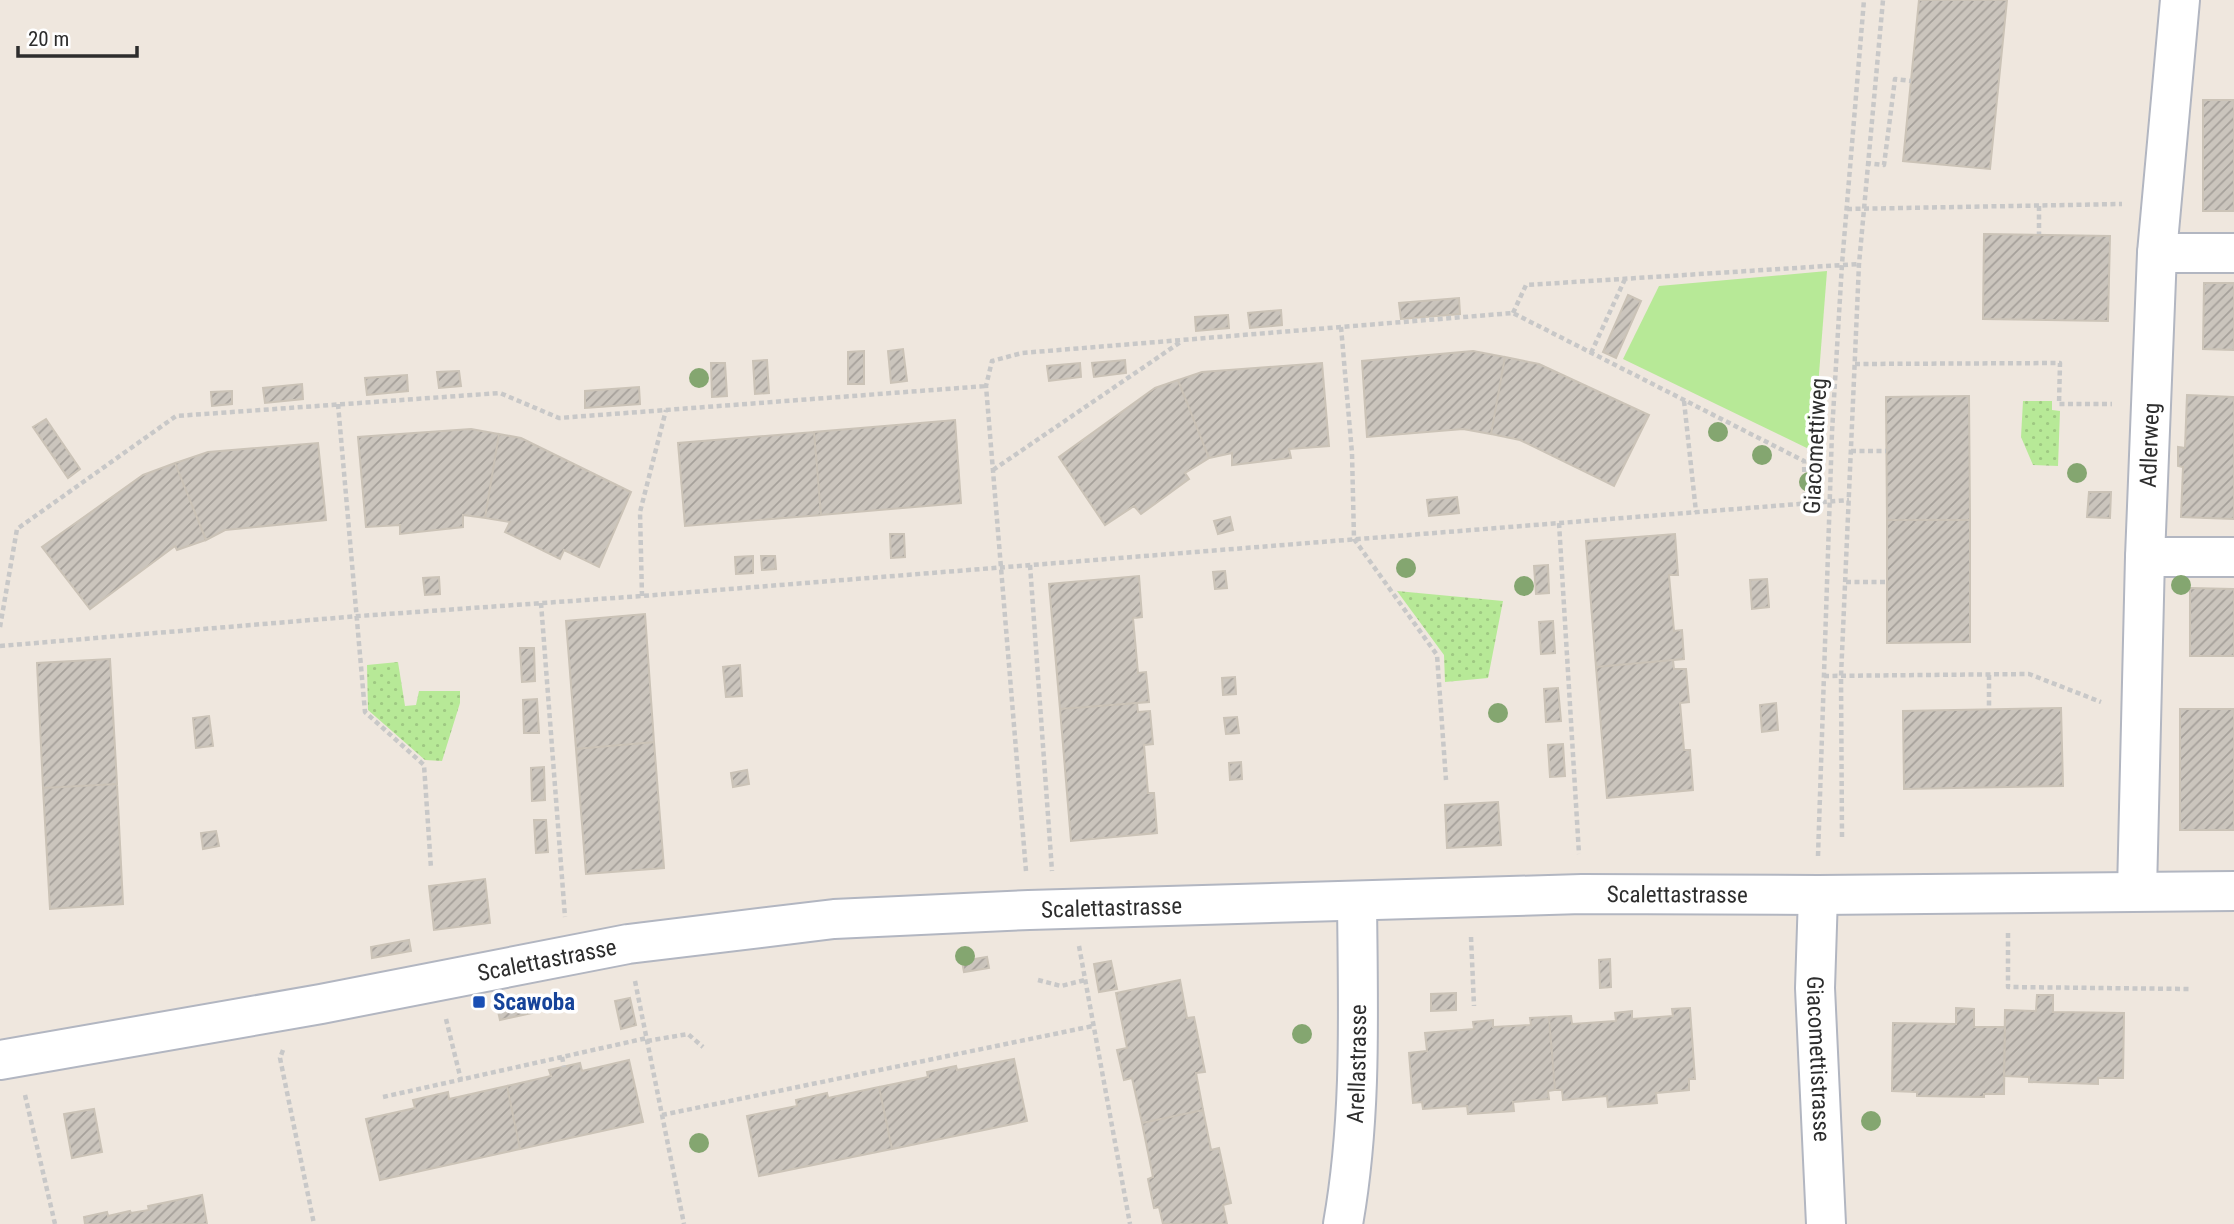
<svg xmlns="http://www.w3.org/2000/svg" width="2234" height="1224" viewBox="0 0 2234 1224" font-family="'Roboto Condensed',sans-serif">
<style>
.park{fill:url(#park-dots)}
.garden{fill:#b7e997}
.building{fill:url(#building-hatch);stroke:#cbc3b7;stroke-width:2}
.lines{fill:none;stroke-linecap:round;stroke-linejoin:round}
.minor-casing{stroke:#b2b6c1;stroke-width:42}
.path{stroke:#c8c8c8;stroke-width:4.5;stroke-dasharray:5 3.5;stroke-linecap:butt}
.minor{stroke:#fff;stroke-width:38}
.tree{fill:#84a670}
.transit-dot{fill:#1a4fb4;stroke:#fff;stroke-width:2.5}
.labels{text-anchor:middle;stroke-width:7;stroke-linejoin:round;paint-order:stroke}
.street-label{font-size:23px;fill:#2d2d2d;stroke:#fff}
.transit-label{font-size:23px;font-weight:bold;fill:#164399;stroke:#fff;text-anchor:start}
</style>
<defs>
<pattern id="park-dots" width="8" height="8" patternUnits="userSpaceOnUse" patternTransform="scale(1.75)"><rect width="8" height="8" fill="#b7e997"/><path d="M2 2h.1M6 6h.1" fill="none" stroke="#9ec882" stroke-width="1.8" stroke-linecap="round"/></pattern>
<pattern id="building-hatch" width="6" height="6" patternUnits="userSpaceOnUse" patternTransform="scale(1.75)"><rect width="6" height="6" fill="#cbc5bd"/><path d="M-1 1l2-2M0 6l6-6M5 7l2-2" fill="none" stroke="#a5a09a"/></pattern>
</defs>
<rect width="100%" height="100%" fill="#efe7de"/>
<path class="park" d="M2023,401H2052V410L2060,411L2058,466L2033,465L2021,437Z
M1397,591L1503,601L1488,678L1445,682L1444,655Z
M398,662L405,706L416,705L419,691H460V703L442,761L425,760L368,710L367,665Z"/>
<path class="garden" d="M1827,271L1813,451L1623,359L1659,286Z"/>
<path class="building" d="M1919,0H2007L1990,169L1903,161Z
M2203,100H2234V211H2203Z
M1984,234L2110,236L2108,321L1983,319Z
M2204,283H2234V350L2203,349Z
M1628,295L1641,301L1616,358L1603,352Z
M1459,298L1460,314L1401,319L1399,303Z
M1281,310L1282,325L1250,328L1248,313Z
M1228,315L1229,328L1196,331L1195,317Z
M903,349L907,381L891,383L888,351Z
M864,351V384H848V352Z
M1473,351L1505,357L1491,434L1463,429L1367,437L1362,361Z
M1505,357L1539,364L1649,415L1614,486L1520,440L1491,434Z
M767,360L769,393L755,394L753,361Z
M1125,360L1126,373L1094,377L1092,363Z
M711,363H725L727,396L712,397Z
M1080,363L1081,377L1049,381L1047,366Z
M1322,363L1329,446L1289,449L1291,458L1232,465V453L1209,458L1178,380L1202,372Z
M459,371L461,386L439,388L437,372Z
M407,375L408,391L367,395L365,378Z
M1178,380L1209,458L1185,473L1189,479L1141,514L1134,506L1105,525L1059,457L1155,388Z
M302,384L303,399L265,403L263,388Z
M639,387L640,404L585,408V391Z
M232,391V404L212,406L211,392Z
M2187,395L2234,397V519L2181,517L2183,467L2178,466V447L2185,448Z
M1969,396L1970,520H1887L1886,397Z
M46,419L80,469L68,478L33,427Z
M955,420L961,503L821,515L814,432Z
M471,429L499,434L485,518L463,515V527L400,534V525L366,527L358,437Z
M814,432L821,515L685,526L678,443Z
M499,434L521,438L631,492L599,567L564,550L560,559L505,532L510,522L485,518Z
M318,443L326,520L225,530L206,540L175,463L208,452Z
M175,463L206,540L177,550L175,546L90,609L42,547L143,475Z
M2089,492H2111L2110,518L2087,517Z
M1457,497L1459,513L1429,516L1427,500Z
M1230,517L1233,530L1218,534L1214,521Z
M1887,520H1970V642L1887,643Z
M890,534H904L905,557L891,558Z
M1675,534L1678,575H1669L1674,631L1682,630L1684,659L1596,667L1586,541Z
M753,556V573L736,574L735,557Z
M761,556H775L776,569L762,570Z
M1548,565L1549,593L1536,594L1534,566Z
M1225,571L1227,588L1215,589L1213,572Z
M1139,576L1142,617L1133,618L1138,673L1146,672L1149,702L1060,709L1049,584Z
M439,577L440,594L425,595L423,578Z
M1767,579L1769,607L1752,609L1750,580Z
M2190,588L2234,589V656H2190Z
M645,614L654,742L576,749L566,621Z
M1553,621L1555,653L1541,654L1539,622Z
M520,648H534L535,681L522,682Z
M110,659L117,784L43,788L37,663Z
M1673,660L1674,669H1686L1689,702L1680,703L1684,750H1690L1693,790L1607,798L1596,667Z
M740,665L742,696L726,697L723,667Z
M1235,677L1236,694L1223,695L1222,678Z
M1558,688L1561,721L1546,722L1544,689Z
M537,699L539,733H524L523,700Z
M1137,703L1138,712L1150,711L1153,744L1144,745L1148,793H1154L1157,833L1071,841L1060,709Z
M1776,703L1778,730L1762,732L1760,705Z
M2061,708L2063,786L1904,789L1903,711Z
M2180,709H2234V830H2180Z
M209,716L213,746L196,748L193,718Z
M1237,717L1239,733L1226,734L1224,718Z
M654,742L664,868L586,874L576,749Z
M1563,744L1565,776L1550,777L1548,745Z
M1241,762L1242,779L1230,780L1229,763Z
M544,767L545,800L532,801L531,768Z
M747,770L749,784L733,787L731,773Z
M117,784L123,904L50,909L43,788Z
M1498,802L1501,845L1447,848L1445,805Z
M534,820H546L548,852L536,853Z
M216,831L219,846L203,849L201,833Z
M485,879L490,923L434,930L429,886Z
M409,940L411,951L372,958L371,947Z
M987,957L989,968L964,972L962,961Z
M1610,959L1611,987L1600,988L1599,960Z
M1111,961L1117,989L1099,992L1094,964Z
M1180,980L1187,1018L1194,1017L1205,1072L1196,1073L1203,1110L1142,1123L1132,1078L1124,1080L1117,1050L1127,1048L1116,993Z
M1456,993V1010L1431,1011V994Z
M2037,995H2053V1012L2124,1013L2123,1078H2098V1084L2029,1082V1077L2004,1076L2005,1010L2036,1011Z
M630,998L636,1025L621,1029L615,1001Z
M529,1000L532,1013L500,1020L497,1007Z
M1690,1008L1695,1079H1689V1090L1656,1093L1657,1103L1608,1107L1607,1096L1563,1100L1562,1090H1555L1549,1017L1571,1016L1572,1024L1616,1021L1615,1013L1632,1011V1019L1673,1016L1672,1009Z
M1956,1008L1974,1009V1027H2005L2004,1094H1984V1097L1917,1096V1092L1892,1091L1893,1023L1956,1024Z
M1549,1017L1555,1090L1548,1091L1549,1099L1513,1102L1514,1111L1468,1114L1467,1106L1423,1109L1422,1102L1413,1103L1409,1053L1427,1051L1425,1033L1474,1029L1473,1022L1493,1020V1027L1531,1025L1530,1018Z
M1014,1059L1027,1121L892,1149L879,1087L928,1077L927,1072L956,1066L957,1070Z
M629,1060L643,1122L520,1149L507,1086L551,1076L549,1070L580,1063L582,1071Z
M507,1086L520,1149L380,1180L366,1119L415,1108L413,1100L448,1092L449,1099Z
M879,1087L892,1149L759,1176L747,1116L797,1106L796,1100L827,1093L828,1098Z
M94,1109L102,1152L72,1158L64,1114Z
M1203,1110L1211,1150L1219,1148L1231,1203L1223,1205L1227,1224H1163L1159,1207L1154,1208L1148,1179L1153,1177L1142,1123Z
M202,1195L207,1224H85L84,1217L107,1212L108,1216L130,1211L131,1213L149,1210L148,1206Z"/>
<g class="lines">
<g class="minor-casing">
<g id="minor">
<path d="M2157,253H2234"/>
<path d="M2145,557H2234"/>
<path id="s1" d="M2137,891L2145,557L2157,253L2180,0"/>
<path id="s2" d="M1818,895L1815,988L1826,1224"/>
<path id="s3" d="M0,1060L321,1004L628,944L834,919L1029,910L1582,894L1818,895L2234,891"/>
<path id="s4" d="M1343,1224C1362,1117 1358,1009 1357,901"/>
</g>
</g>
<path class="path" d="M1866,163L1884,165L1895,79L1911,81
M2039,206V234
M1847,209L2122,204
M1513,313L1526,285L1859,264
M1341,327L1352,453L1354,539L1437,655L1446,780
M1591,353L1625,279
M1855,364L2060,363L2059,404H2112
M1684,401L1696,512
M338,404L365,712L424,765L431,868
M1851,451H1886
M993,470L1182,341
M1559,523L1579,854
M1030,565L1052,871
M1846,582H1887
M642,596L640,512L666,410
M541,603L565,917
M0,627L17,529L176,416L500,393L559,418L986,386
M0,646L359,616L642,596L1849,500
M1989,675V709
M1824,676L2029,674L2101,702
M1842,837L1841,676L1859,264L1883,0
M1818,856L1832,432L1842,264L1864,0
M1026,871L986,386L992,361L1022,353L1513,313L1804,461L1805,504
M2008,933V987L2189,989
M1471,937L1474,1006
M1079,946L1130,1224
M1038,980L1061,986L1085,980
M635,981L684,1224
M446,1019L461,1080
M647,1041L688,1034L703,1047
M283,1050L280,1058L314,1224
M562,1057L564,1067
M25,1095L55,1224
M383,1097L647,1038
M662,1115L1093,1026"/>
<use href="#minor" class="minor"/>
</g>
<g class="tree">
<circle cx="699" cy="378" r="10"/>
<circle cx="1718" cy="432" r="10"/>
<circle cx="1762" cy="455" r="10"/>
<circle cx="2077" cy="473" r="10"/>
<circle cx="1809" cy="482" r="10"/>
<circle cx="1406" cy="568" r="10"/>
<circle cx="2181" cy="585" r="10"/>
<circle cx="1524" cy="586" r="10"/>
<circle cx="1498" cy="713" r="10"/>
<circle cx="965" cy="956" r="10"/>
<circle cx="1302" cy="1034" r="10"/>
<circle cx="1871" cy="1121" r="10"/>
<circle cx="699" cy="1143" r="10"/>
</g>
<rect class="transit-dot" x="472" y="995" width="14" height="14" rx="3.5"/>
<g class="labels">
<g class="street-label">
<text dy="8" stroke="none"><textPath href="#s1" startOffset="446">Adlerweg</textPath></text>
<text transform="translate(1815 446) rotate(-87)" y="8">Giacomettiweg</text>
<text dy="8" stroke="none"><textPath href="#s3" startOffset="1690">Scalettastrasse</textPath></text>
<text dy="8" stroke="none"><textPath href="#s3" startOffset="1124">Scalettastrasse</textPath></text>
<text dy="8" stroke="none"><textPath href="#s3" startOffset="556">Scalettastrasse</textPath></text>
<text dy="8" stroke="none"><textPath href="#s2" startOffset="164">Giacomettistrasse</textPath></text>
<text dy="8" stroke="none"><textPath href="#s4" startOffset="161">Arellastrasse</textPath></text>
</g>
<g class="transit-label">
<text x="493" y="1010">Scawoba</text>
</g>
</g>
<path d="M18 46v10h119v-10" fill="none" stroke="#2d2d2d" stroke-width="3.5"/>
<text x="28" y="46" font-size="21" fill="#2d2d2d" stroke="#ffffff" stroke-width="5" paint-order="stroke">20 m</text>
</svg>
